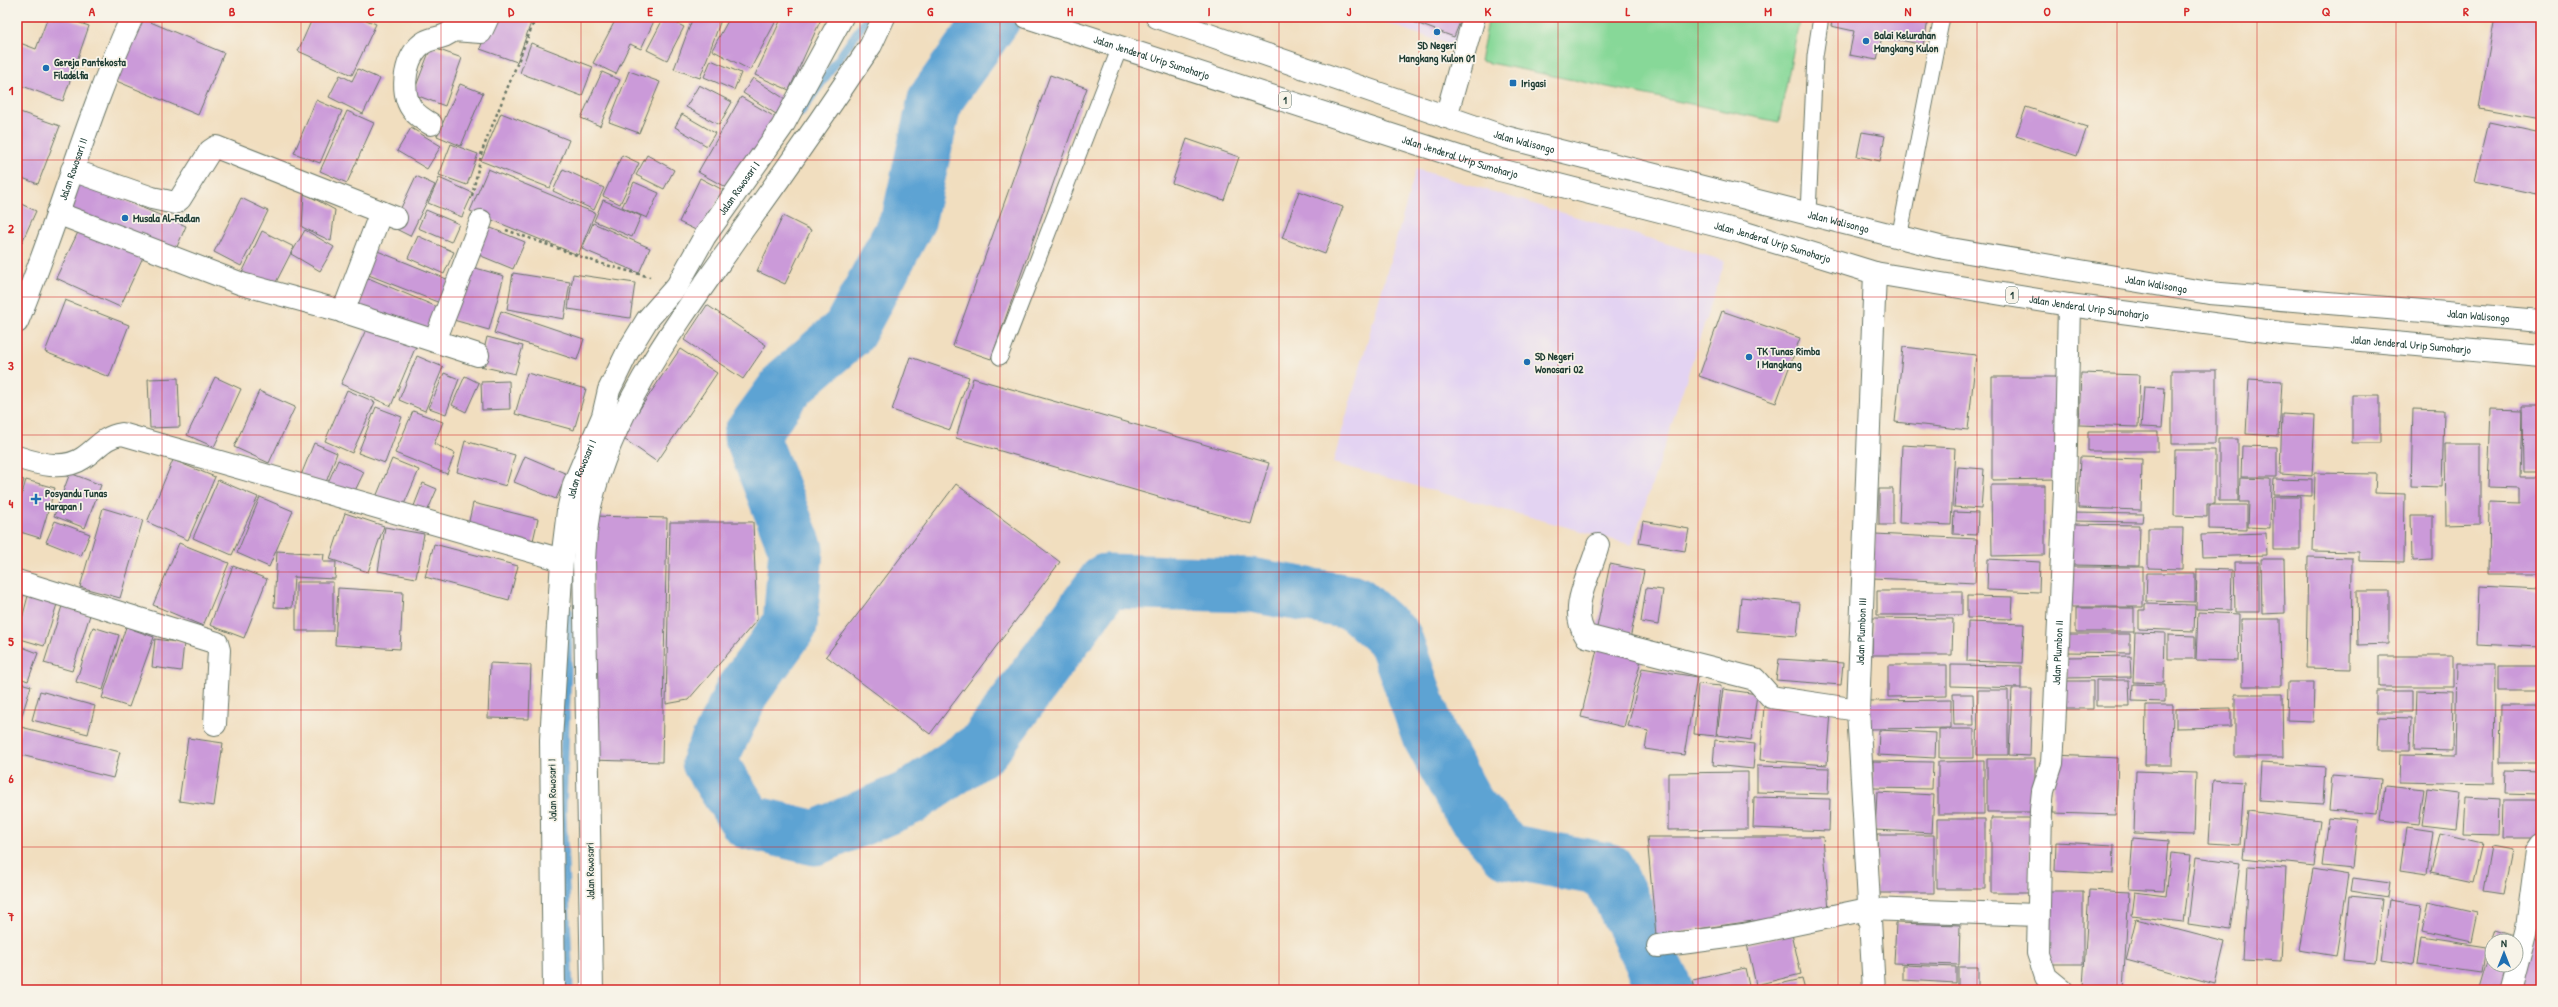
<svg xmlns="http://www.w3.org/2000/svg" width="2558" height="1007" viewBox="0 0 2558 1007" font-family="'Patrick Hand',sans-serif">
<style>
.built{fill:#e3d3f2}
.green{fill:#87d898;stroke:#538a66}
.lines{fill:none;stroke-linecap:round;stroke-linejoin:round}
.stream{stroke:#5da3d3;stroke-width:9}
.river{stroke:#5da3d3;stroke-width:55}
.building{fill:#cb9ad9}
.service-casing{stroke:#687565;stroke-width:17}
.minor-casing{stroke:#687565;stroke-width:24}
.trunk-casing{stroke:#687565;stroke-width:24}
.path{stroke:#687565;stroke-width:2.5;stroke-dasharray:3 3;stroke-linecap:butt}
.service{stroke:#fff;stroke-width:15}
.minor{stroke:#fff;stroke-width:22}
.trunk{stroke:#fff;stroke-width:22}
.grid{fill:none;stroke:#d62828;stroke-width:1;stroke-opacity:0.55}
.poi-dot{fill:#1f6fb2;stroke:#f7f3e8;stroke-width:1.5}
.labels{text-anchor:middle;stroke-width:3.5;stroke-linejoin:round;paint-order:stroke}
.shield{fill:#f7f3e8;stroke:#60746a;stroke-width:1}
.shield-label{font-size:10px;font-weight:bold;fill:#1f3d34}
.poi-label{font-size:11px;font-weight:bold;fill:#1f3d34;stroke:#f7f3e8;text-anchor:start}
.street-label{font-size:11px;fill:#1f3d34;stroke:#f7f3e8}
.neatline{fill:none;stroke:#d62828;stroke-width:1.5}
.grid-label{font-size:13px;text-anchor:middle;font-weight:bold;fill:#d62828}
</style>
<rect width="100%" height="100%" fill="#f7f3e8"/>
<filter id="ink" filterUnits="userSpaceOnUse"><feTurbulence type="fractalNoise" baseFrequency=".025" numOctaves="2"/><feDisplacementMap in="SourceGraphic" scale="8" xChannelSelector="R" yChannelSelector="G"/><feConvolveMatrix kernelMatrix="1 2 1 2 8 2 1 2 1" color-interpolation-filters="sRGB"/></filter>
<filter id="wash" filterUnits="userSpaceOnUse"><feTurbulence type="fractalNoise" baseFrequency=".012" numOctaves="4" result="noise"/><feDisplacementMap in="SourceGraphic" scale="16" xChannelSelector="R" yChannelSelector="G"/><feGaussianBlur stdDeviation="0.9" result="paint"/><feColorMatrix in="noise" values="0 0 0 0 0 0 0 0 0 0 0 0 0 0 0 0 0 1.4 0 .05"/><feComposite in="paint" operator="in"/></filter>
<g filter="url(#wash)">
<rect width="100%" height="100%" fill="#f1debf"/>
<path class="built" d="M1369,17H1466L1456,47Z
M1416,169L1725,261L1632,545L1333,463Z"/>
<path class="green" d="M1489,17H1800L1779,122L1480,61Z"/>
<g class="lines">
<path class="stream" d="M800,113L868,17
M569,612L562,812L569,990"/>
<path class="river" d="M994,17L935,100L909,218L849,331L789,383L751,435L796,549L790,625L743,690L709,762L748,822L815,838L909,798L984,747L1106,581L1250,585L1355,603L1395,639L1429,735L1468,806L1507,851L1607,870L1666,990"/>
</g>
<g id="blocks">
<path class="building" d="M48,17H62L89,26L63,101L17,84V52L20,43L36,49Z
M313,17H359L376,24L352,75L298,51Z
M491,17H533L517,62L480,49Z
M617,17H644L654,21L641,49L630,44L616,74L593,63Z
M664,17L684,27L667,60L647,50Z
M669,17H684L681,23Z
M693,17H722L700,78L674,69Z
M730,17H778L750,70L712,50Z
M782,17H822L789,90L755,75Z
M1400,17H1462L1454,37Z
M1833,17H1929L1923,45L1882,36L1877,60L1849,55L1854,31L1831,26Z
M2495,17H2541V119L2479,108Z
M141,18L224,53L198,115L114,80Z
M531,43L593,67L582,96L520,73Z
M431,47L462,58L445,106L413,94Z
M711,60L741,73L734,90L704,77Z
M358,69L380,79L363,114L329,97L340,75L352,81Z
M629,71L660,82L639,133L609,122Z
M602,72L620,80L600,126L581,118Z
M1050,75L1087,88L991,359L953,346Z
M753,78L785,99L776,114L743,93Z
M460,84L483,93L461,146L437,136Z
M699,85L732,102L719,125L686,107Z
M741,97L775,117L734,192L698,172Z
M316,100L342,111L320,163L294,153Z
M2026,107L2087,127L2077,156L2016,136Z
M17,111L60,126L38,184L17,176Z
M347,111L374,123L347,183L320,171Z
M501,113L569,140L550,188L481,161Z
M682,114L715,133L707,146L675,127Z
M2489,122L2541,133V195L2475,181Z
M411,128L441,146L427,169L397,151Z
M1862,132L1885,136L1880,161L1857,156Z
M1187,139L1239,157L1224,200L1172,183Z
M451,144L478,154L467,185L439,175Z
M622,155L639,163L620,204L603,196Z
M647,155L674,170L664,189L636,175Z
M488,169L595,213L578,255L470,211Z
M563,169L604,188L594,210L553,191Z
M416,176L435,185L410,236L392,227Z
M439,178L473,193L462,217L428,203Z
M700,178L723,190L702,233L679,222Z
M76,180L186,226L173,256L64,210Z
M634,182L659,193L647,218L622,207Z
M1299,191L1343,207L1325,254L1282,238Z
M304,193L335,210L331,241L302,227Z
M241,198L268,211L241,266L214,252Z
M603,200L641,216L632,237L594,221Z
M17,202L36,211L22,242L17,240Z
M426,210L459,224L451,242L418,228Z
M783,216L811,230L785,284L757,271Z
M593,223L650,248L639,273L582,249Z
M486,226L525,242L513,269L474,253Z
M80,228L143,257L120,307L56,278Z
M305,230L334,247L320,271L291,254Z
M262,231L294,247L273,288L242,273Z
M418,236L454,252L444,274L408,258Z
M375,250L449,280L440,303L366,274Z
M465,265L504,276L489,330L450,319Z
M513,273L570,282L564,319L507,309Z
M573,274L635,283L630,318L568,309Z
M366,277L442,309L430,338L353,305Z
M65,300L129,325L109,377L45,352Z
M707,305L766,345L743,379L684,340Z
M501,311L584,339L577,360L494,333Z
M1722,311L1800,338L1776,403L1699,376Z
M369,323L416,346L391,406L341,384Z
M487,337L523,346L515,374L480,366Z
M1903,347L1976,355L1968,430L1895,422Z
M680,349L717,373L657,462L621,437Z
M417,356L443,367L425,411L399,400Z
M910,357L969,377L950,430L892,410Z
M2172,370H2216V444H2172Z
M444,373L459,379L446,414L429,408Z
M527,373L586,389L574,430L515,414Z
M2081,373L2140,375L2138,427L2079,425Z
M465,376L479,383L466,412L452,405Z
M215,377L241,389L214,447L187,435Z
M1992,377H2058L2059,479L1992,480Z
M178,378L180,427L150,428L148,379Z
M973,378L1269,463L1251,524L956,438Z
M2249,379L2282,381L2279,436L2246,434Z
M509,381L510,409L482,410L481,382Z
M2144,387L2165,388L2162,428L2141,427Z
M347,390L375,402L352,453L325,441Z
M259,391L295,407L269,463L234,447Z
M2352,395H2380V443H2352Z
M2522,406H2541V472H2523Z
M376,407L402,417L385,463L358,453Z
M2413,409L2444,410L2442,487L2411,486Z
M2491,409L2522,410L2520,477H2541V574H2488L2489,502L2520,503V488L2488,487Z
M413,411L443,422L434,444L455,453L447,474L395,453Z
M2282,414L2315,416L2312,476L2280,474Z
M2088,432H2158V451H2088Z
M2219,439H2238V501H2219Z
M465,441L515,455L506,486L457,472Z
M314,443L337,453L325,485L301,475Z
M2445,444H2480V524L2446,525Z
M1902,445L1955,448L1951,525L1899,523Z
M2242,446L2277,447V477H2241Z
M2175,450H2215V504H2207V517L2174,516Z
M525,456L567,474L556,499L514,482Z
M2080,457L2142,459L2141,510L2078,508Z
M392,459L419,470L402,509L376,497Z
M173,460L215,477L188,540L147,522Z
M338,460L364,472L351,499L326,487Z
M1958,467L1984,469L1981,509L1954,507Z
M70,473L101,485L85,528L54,516Z
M2315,473L2376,474L2375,493L2405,494L2404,562L2359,561V552L2313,551Z
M17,478L24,480L17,500Z
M2240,478L2271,479L2270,528L2248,527L2249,502H2239Z
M2274,479L2312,480V496L2273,495Z
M26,480L55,488L40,538L17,531V510Z
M218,480L258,497L232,555L193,538Z
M423,483L437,489L427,512L414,506Z
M956,484L1060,562L930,734L826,656Z
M1991,485H2045V555L1992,556Z
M1879,489H1893V525H1879Z
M260,497L293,511L269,567L237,553Z
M2273,497H2300V550H2273Z
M473,503L538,519L532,545L467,530Z
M2209,505H2247V530L2209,529Z
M103,508L143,520L120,598L80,587Z
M1954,512L1978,513L1977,535L1953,534Z
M345,513L384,526L368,572L330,559Z
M2071,513L2143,514L2142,522L2071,521Z
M594,516L667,518L662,762L590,760Z
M2411,516H2433V560L2412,561Z
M55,521L90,534L81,556L46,542Z
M1643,521L1689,529L1685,551L1639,543Z
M670,522H753L757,620L688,700L666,704Z
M2070,524L2140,525L2139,566L2070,565Z
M385,527L424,534L416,578L378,571Z
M2148,528H2183L2182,569L2148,568Z
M2266,533L2267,555L2202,557L2201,535Z
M1875,534L1977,539L1975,583L1873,578Z
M179,543L229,563L203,626L153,605Z
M434,544L518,566L509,600L425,577Z
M277,551L324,554L323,562H336L335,579L294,577L292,608L274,607Z
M2308,557L2352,558L2351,669L2306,668Z
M1988,559L2040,562L2039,592L1987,590Z
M2261,559H2284L2285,613L2262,614Z
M2234,562H2259V612H2235Z
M1610,564L1644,571L1630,639L1596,632Z
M233,566L267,579L244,638L210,625Z
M2067,567H2143V607H2066Z
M2197,569L2232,570L2231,610L2196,609Z
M2147,573H2195V602L2146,601Z
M296,582H333V631H296Z
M2479,586L2541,589V647L2477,644Z
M338,588L403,592L400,649L335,645Z
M1646,588L1663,590L1658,625L1641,622Z
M17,590L24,592L17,617Z
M1877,591H1962V615H1877Z
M2357,591H2389V644L2358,645Z
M29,592L58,601L44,646L17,638Z
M1967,596L2013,597L2012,619L1967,618Z
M1741,597L1800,603L1797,636L1738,631Z
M2145,604L2195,605L2194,631L2139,629V610H2145Z
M62,606L90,615L72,671L44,663Z
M2076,608H2134V632H2076Z
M2198,612L2239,614L2238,661L2196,660Z
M1873,618L1953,619L1952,655H1872Z
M2241,619H2280L2281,686H2242Z
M1968,622L2024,624L2022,663L1967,661Z
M93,627L119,635L103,690L76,682Z
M126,627L154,637L129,707L102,698Z
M2135,632L2165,633L2164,683L2133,682Z
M2067,634H2130V653L2067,652Z
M2168,635L2195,636V659H2168Z
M155,639L184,643L181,671L152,667Z
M17,645L38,653L28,681L17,677Z
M1598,645L1642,656L1624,727L1581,717Z
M2130,656L2131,677L2067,678V657Z
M2379,656H2453V687H2379Z
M1779,659L1843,663L1841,685L1776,680Z
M490,663L531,665L529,719L488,718Z
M2457,664H2495L2494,784L2399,782L2400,755L2455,756Z
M1888,665H1947V696L1888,697Z
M1951,665L2021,666V688L1951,686Z
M2498,666H2541V691H2498Z
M1642,668L1697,677L1684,755L1645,749L1648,731L1628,726Z
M2096,680H2129L2130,706H2096Z
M2064,681H2093V709H2064Z
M17,682L31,686L17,731Z
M2288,682H2314L2313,722L2287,721Z
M1698,684L1721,686L1716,736L1694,734Z
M2133,684L2165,685V702L2132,701Z
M1723,689L1757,694L1751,740L1717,735Z
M2012,689H2032L2030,756L2009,755Z
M1978,690H2008V755H1977Z
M40,691L95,706L88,734L32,720Z
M2376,691H2412V712H2376Z
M2416,691L2453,692L2452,751L2414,750Z
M1953,694H1973L1974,725H1954Z
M2235,694H2282L2283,757H2235Z
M1951,700V728L1869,729L1868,701Z
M2146,705H2173L2172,765H2145Z
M1764,706L1831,712L1827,765L1760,760Z
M2501,706H2541L2540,763H2500Z
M2231,708V727L2176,728V709Z
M2378,717L2411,718L2410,751H2377Z
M21,727L120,752L113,778L17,754V741Z
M1939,729H1974V758H1939Z
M1879,730L1936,733L1935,758L1878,755Z
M188,738L223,743L214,806L179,801Z
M1715,740L1755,744L1753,769L1713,765Z
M2055,755L2118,758L2116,815L2053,813Z
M1987,759H2035V812H1987Z
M1873,761L1933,762L1932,789L1873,788Z
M1984,761V814H1938V762Z
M2261,763L2325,767L2323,804L2259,800Z
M1757,766L1829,768L1828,794L1757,792Z
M2136,771L2196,773L2194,835L2134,833Z
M2505,771L2541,772V794L2504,793Z
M1748,772V829L1668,830V773Z
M2332,775L2381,779L2378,814L2329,810Z
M2213,780L2244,782L2240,845L2209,843Z
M2385,785L2424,789L2419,824L2381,820Z
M2427,788L2460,792L2456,829L2422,825Z
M1877,792L1934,795L1932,833L1875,830Z
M1754,797L1830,799L1829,831L1753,828Z
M2466,798L2499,800L2498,835L2464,834Z
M2503,800H2541V838H2502Z
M2248,811L2320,820L2314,866L2243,858Z
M2328,817L2358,820L2353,869L2322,866Z
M1991,818H2030V893H1991Z
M1937,819H1985V889H1937Z
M2406,827L2433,831L2427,875L2400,871Z
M2440,833L2482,843L2473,882L2431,873Z
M1877,835H1934V893H1877Z
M1647,837H1823L1829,910L1656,935Z
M2133,838L2168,841L2164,891L2129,889Z
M2056,842L2114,845L2113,874L2055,871Z
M2491,846L2512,850L2503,894L2483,891Z
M2171,853L2191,855L2183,922L2132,916L2135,892L2166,896Z
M2196,857L2240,863L2231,930L2188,924Z
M2248,866L2286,868L2281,961L2243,959Z
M2313,869L2349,875L2336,956L2299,950Z
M2353,878L2390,883L2388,897L2351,891Z
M2089,890L2129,892L2123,990L2083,987Z
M2047,891H2083V964H2046Z
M2349,896L2382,899L2375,963L2343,960Z
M2389,900L2421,905L2413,965L2381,960Z
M2428,902L2477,913L2471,942L2422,931Z
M2136,919L2225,942L2215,984L2126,960Z
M1896,923L1960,925L1959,965L1894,963Z
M2496,929L2521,937L2516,941H2492Z
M1792,934L1801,974L1756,985L1747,944Z
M2530,935L2541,939V990H2513Z
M2421,937L2486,947L2482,973L2417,964Z
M2492,944V965H2513L2506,990L2479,989Z
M1903,965L1956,967V983L1903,980Z
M1958,967H1978V990H1958Z
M1745,968L1750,990H1695L1693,980Z
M1802,979L1805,990H1757V989Z
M1899,986L1954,987V990H1899Z"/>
</g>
</g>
<g filter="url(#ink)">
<use href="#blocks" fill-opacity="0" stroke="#687565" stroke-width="1"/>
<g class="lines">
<g class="service-casing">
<path id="service" d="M1808,213L1815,56L1821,17
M1899,238L1942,17
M1000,357L1120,47"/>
</g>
<g class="minor-casing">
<g id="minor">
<path d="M1446,117L1474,17"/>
<path d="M431,124C424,120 417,116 412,109C399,92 405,53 425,42C434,37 444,39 453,30L481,32L488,17"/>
<path d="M72,170L152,198L175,203L180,199L210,151L216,147L396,218"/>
<path d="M57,213L242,284L345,312L478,355"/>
<path d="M343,312L381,212"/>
<path id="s1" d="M17,322C59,222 86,116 132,17"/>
<path d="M435,341L481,221"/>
<path d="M17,457C37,464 64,471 83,458C98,448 103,437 122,434L562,560"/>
<path d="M1598,545C1591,574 1567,608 1586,636L1755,679L1771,697L1858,710"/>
<path d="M17,581L217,643L219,650L215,724"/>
<path d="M1658,946L1743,935L1868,909L2037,915"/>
<path id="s2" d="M554,990L551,740L562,560L568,511L574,484L603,416L609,390L628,351L647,320L677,286L705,236L782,127L842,17"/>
<path d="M592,990L584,560C585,543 586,524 590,506C615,402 682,317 742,231C786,170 829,108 871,45L884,17"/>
<path id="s3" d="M1874,990L1858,710L1875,273"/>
<path id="s4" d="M2062,990L2046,977L2038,953L2041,810L2043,791L2052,763L2054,730L2065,490L2069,305"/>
<path d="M2511,990L2527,928L2537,851L2541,845"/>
</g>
</g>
<g class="trunk-casing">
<g id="trunk">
<path id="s5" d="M1027,17L1496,169L1742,232L1875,273L2069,305L2281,333L2541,356"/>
<path id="s6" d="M1157,17L1505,137L1939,247L2209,293L2541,321"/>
</g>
</g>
<path class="path" d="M472,196L482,151L536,17
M506,230L599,263L650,277"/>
<use href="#service" class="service"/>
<use href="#minor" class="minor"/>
<use href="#trunk" class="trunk"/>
</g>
</g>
<path class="grid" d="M162,17V990M301,17V990M441,17V990M581,17V990M720,17V990M860,17V990M1000,17V990M1139,17V990M1279,17V990M1419,17V990M1558,17V990M1698,17V990M1838,17V990M1977,17V990M2117,17V990M2257,17V990M2396,17V990M17,160H2541M17,297H2541M17,435H2541M17,572H2541M17,710H2541M17,847H2541"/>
<g class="poi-dot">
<circle cx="1437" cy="32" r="4"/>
<circle cx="1866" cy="41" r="4"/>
<circle cx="46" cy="68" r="4"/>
<rect x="1509" y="79" width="8" height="8" rx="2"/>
<circle cx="125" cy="218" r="4"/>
<circle cx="1749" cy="357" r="4"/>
<circle cx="1527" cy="362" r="4"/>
<path d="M34 493h4v4h4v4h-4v4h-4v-4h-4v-4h4z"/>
</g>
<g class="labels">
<g class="shield">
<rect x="1279" y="92" width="12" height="16" rx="3"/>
<rect x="2006" y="287" width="12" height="16" rx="3"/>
</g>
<g class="shield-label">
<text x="1285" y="104">1</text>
<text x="2012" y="299">1</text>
</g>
<g class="poi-label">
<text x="1874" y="39">Balai Kelurahan<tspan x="1874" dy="13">Mangkang Kulon</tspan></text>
<text x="1437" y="49" text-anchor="middle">SD Negeri<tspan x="1437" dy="13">Mangkang Kulon 01</tspan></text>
<text x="54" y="66">Gereja Pantekosta<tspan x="54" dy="13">Filadelfia</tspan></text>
<text x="1521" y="87">Irigasi</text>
<text x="133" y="222">Musala Al-Fadlan</text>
<text x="1757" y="355">TK Tunas Rimba<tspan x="1757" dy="13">I Mangkang</tspan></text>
<text x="1535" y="360">SD Negeri<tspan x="1535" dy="13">Wonosari 02</tspan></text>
<text x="45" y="497">Posyandu Tunas<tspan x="45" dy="13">Harapan I</tspan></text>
</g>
<g class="street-label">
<text dy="4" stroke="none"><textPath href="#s5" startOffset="131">Jalan Jenderal Urip Sumoharjo</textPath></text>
<text dy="4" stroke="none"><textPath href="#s6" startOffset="388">Jalan Walisongo</textPath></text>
<text dy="4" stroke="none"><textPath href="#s5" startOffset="455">Jalan Jenderal Urip Sumoharjo</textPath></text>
<text dy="4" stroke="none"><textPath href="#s1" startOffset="163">Jalan Rowosari II</textPath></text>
<text dy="4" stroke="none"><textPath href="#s2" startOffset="849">Jalan Rowosari I</textPath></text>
<text dy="4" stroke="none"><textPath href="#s6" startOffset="712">Jalan Walisongo</textPath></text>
<text dy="4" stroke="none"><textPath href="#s5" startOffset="779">Jalan Jenderal Urip Sumoharjo</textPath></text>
<text dy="4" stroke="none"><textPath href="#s6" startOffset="1036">Jalan Walisongo</textPath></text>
<text dy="4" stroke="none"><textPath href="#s5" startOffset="1103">Jalan Jenderal Urip Sumoharjo</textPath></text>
<text dy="4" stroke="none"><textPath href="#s6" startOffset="1360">Jalan Walisongo</textPath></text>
<text dy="4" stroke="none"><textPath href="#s5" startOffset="1427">Jalan Jenderal Urip Sumoharjo</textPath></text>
<text dy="4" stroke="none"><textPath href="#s2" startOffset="524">Jalan Rowosari I</textPath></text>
<text dy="4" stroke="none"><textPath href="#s3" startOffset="359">Jalan Plumbon III</textPath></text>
<text dy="4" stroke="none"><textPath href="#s4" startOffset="348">Jalan Plumbon II</textPath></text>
<text transform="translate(552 790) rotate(-91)" y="4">Jalan Rowosari I</text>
<text transform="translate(590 871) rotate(-91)" y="4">Jalan Rowosari</text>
</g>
</g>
<rect width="2558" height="1007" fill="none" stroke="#f7f3e8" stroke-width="44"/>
<g transform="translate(2504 953)"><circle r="19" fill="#f7f3e8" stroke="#a1aaa0"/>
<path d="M0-3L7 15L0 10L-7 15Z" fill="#1f6fb2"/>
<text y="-6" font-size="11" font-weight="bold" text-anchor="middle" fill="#1f3d34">N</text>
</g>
<rect x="22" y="22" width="2514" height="963" class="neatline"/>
<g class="grid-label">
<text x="92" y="16">A</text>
<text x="232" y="16">B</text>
<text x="371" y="16">C</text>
<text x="511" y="16">D</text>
<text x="650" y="16">E</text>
<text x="790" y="16">F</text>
<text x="930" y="16">G</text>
<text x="1070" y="16">H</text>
<text x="1209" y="16">I</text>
<text x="1349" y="16">J</text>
<text x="1488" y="16">K</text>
<text x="1628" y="16">L</text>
<text x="1768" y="16">M</text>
<text x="1908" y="16">N</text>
<text x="2047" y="16">O</text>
<text x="2187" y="16">P</text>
<text x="2326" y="16">Q</text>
<text x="2466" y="16">R</text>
<text x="11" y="95">1</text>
<text x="11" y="233">2</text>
<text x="11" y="370">3</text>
<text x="11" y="508">4</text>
<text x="11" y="646">5</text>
<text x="11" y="783">6</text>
<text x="11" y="921">7</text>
</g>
</svg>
